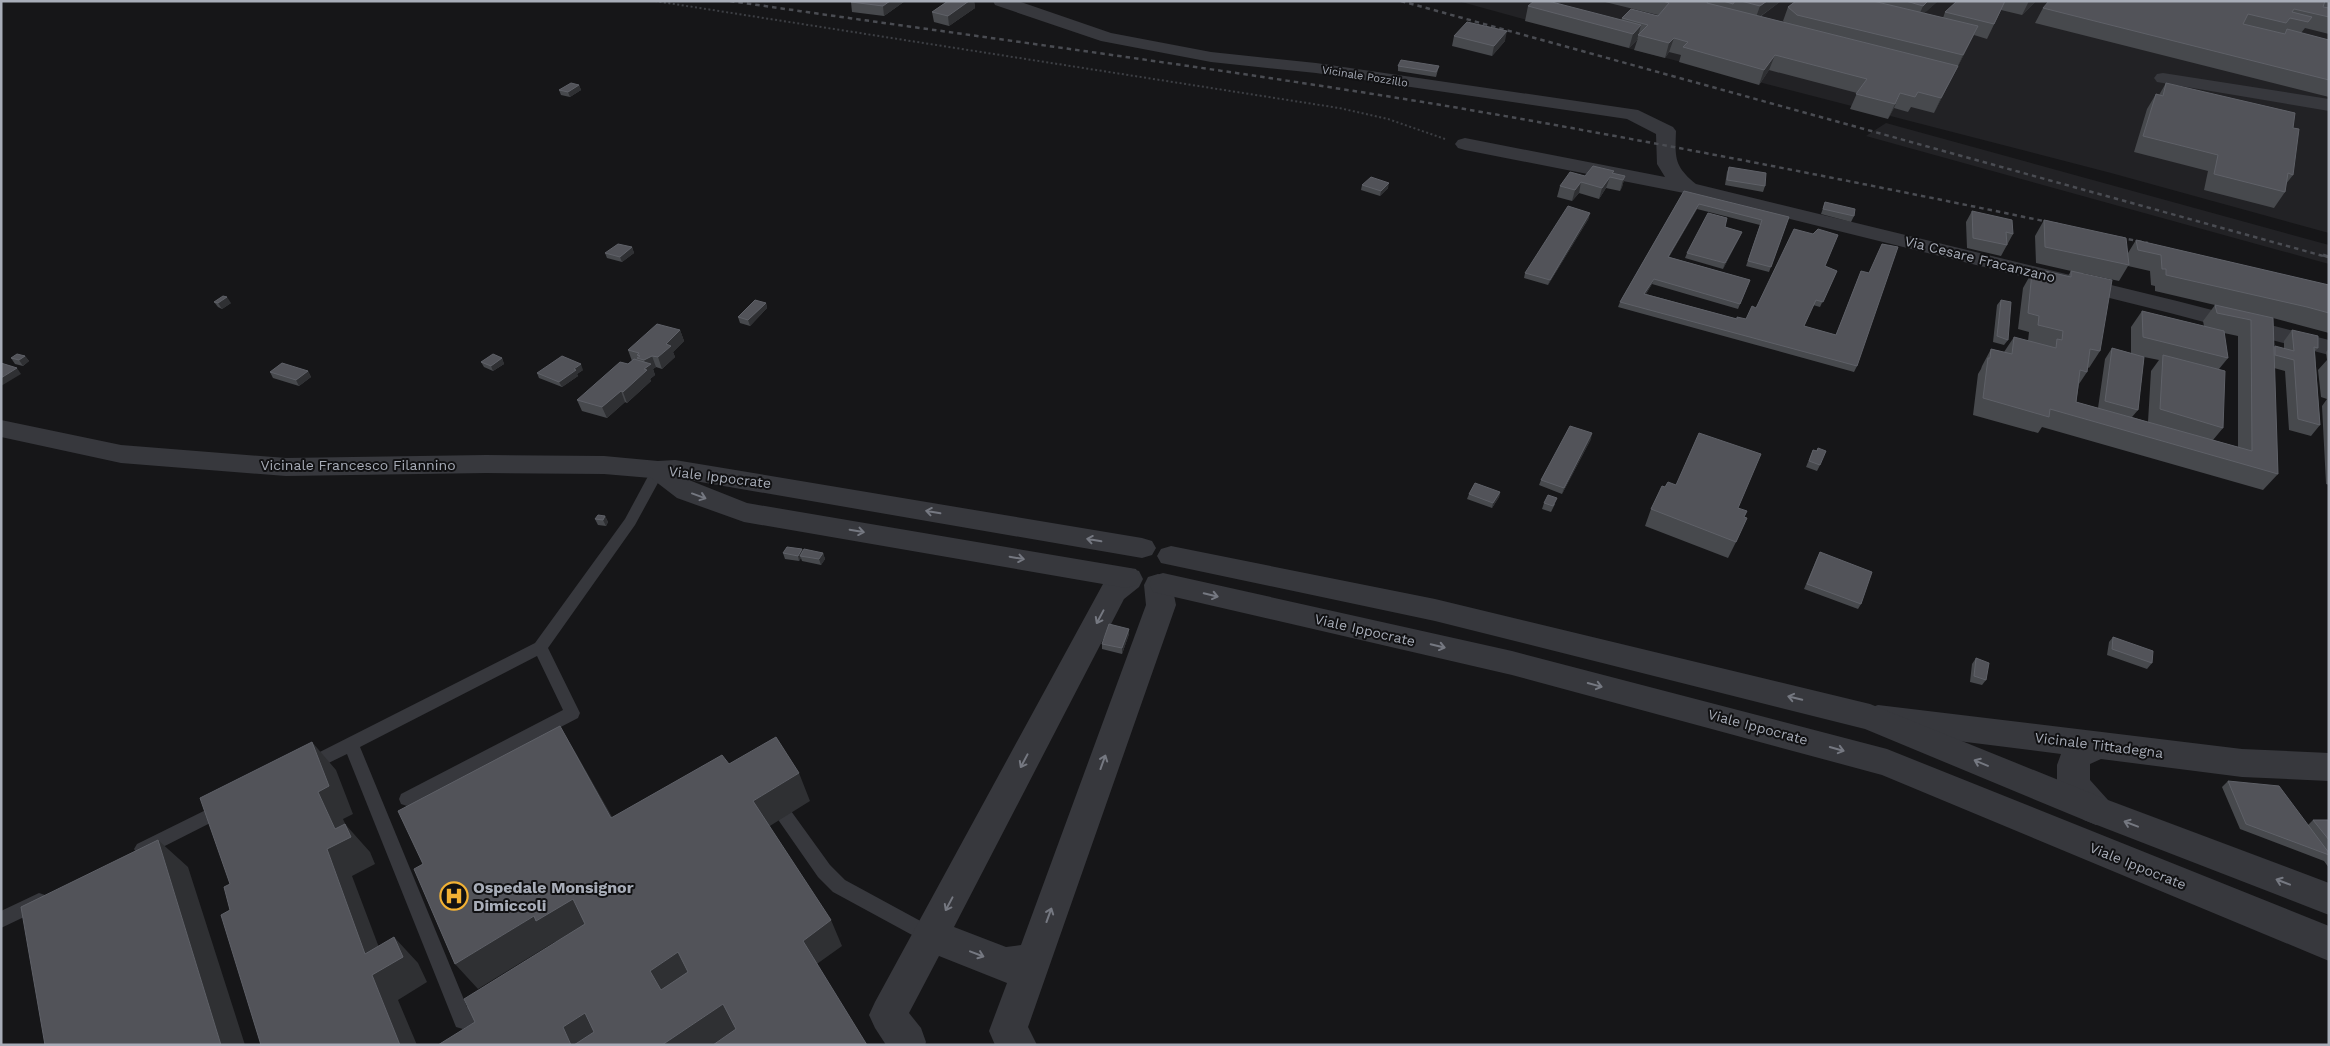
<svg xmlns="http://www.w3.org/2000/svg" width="2330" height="1046" viewBox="0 0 2330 1046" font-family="'Work Sans',sans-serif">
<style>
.built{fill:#222225}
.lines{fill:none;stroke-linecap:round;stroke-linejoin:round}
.path{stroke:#3d3f44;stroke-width:2;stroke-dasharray:2 2.5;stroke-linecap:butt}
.service{fill:#37383d;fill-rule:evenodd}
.minor{fill:#37383d;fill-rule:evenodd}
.tertiary{fill:#37383d;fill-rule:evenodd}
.secondary{fill:#45474d;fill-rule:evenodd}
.rail-far1{stroke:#4a4c52;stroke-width:2.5;stroke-dasharray:4.5 4;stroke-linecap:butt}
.rail{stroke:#4a4c52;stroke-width:3;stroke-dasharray:5.5 4.5;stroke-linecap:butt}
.wall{fill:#47494d;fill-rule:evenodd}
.shaded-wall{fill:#2f3033}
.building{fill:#525359;stroke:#5f6168;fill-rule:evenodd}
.oneway{stroke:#757881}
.labels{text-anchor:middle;stroke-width:4;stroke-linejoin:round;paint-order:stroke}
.far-street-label{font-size:11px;fill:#a8adb8;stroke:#111113}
.street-label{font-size:14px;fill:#a8adb8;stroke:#111113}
.near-poi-label{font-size:16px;font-weight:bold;fill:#a8adb8;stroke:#111113;text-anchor:start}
</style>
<rect width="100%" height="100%" fill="#161618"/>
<path class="built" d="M1458,1H2329V233L2111,173L1631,49Z
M1886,123L2329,245V264L1866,136Z"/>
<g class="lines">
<path class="path" d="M655,1L1339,108L1388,119L1445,139"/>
<path class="service" d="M658,465L665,470L635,525L548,648L580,713L578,718L413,804L407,806L401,804L399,799L401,794L563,710L537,656L360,747L467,1007L488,995L495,997L497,1004L495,1011L463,1029L456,1027L347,754L308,773L302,771L300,766L302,761L535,643L625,519L653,467Z
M222,802L228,804L230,809L228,814L149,854L143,857L137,854L134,849L137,844Z
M785,809L791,811L830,865L845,880L937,930L940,936L937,942L931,945L925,942L833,892L818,877L779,821L777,816L779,811Z
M39,893L45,895L48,901L45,907L1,928V911Z"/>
<path class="minor" d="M993,1H1018L1111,33L1211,52L1316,63L1638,110L1673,127L1676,131C1675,158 1674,166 1696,184L2177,301L2329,340V355L2170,313L1689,194L1465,150L1458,148L1455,144L1458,140L1465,138L1665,177L1657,164L1656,134L1627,119L1316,73L1211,62L1101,41L995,5Z
M2163,73L2329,99V111L2157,82L2154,78L2157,74Z
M1129,568L1139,571L1143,579L1139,587L1124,599L954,927L1006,947L1021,945L1146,605L1144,585L1148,577L1158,574L1168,577L1172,585L1176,605L1028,1027L1037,1045H995L989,1031L1007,983L939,956L909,1013L921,1028L926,1042L925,1045H886L875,1028L869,1015L875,1002L1103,584L1119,571Z
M1878,705L2242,749L2329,753V781L2242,777L2101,759L2090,764V780L2108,800L2113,810L2108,820L2096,825L2084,820L2067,802L2057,780V765L2061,754L1878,731L1867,727L1862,718L1867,709Z"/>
<path class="tertiary" d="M1,420L121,445L286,458L486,455L604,456L658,461L675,460L1142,538L1152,541L1156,548L1152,555L1142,558L689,480L747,503L1136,569L1140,577L1136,585L1126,588L744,522L677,498L651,478L604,474L486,473L286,476L121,463L1,437Z
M1171,546L1435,599L1870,704L2108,800L2329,883V915L2084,820L1865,729L1435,621L1161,563L1157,556L1161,549Z
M1163,573L1512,651L1887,749L2329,926V961L1882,775L1512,675L1153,592L1149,584L1153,576Z"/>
<path class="secondary" d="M2304,1H2329V11L2306,5Z"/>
<path class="rail-far1" d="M730,1C971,36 1213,67 1453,107C1656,142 1857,182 2058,224
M1401,1L2327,257
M2112,236L2148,243"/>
<path class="rail" d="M2323,255L2329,257"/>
</g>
<path class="wall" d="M852,1H905L884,16L852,12L851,2Z
M948,1H974L975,8L949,26L934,22L932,12Z
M1601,1H1781L1760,17L1784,22L1783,21L1788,7L1796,1H1938L1924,13L1943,18L1945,12L1956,2L1953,1H2036L2022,15L2001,10L1987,39L1974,35L1934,113L1911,107L1908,112L1894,108L1888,119L1850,109L1857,93L1769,70L1759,85L1679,62L1681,55L1669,52L1665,58L1634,50L1638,38L1637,40L1629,48L1525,21L1528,6L1621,20L1622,18L1658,15Z
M2323,7L2329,17V34L2305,28L2301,33L2329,40V97L2035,23L2043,8Z
M1454,36L1505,41L1492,56L1452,46Z
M1398,66H1439L1436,77L1398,71Z
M2166,83L2293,128V175L2286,184L2285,192L2274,208L2204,190L2208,171L2134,152L2147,109L2156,94L2159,95Z
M579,85L581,90L570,97L561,95L559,90Z
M1729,167L1765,186L1763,192L1725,185L1727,172Z
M1614,171L1613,174L1625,176L1622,187L1620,191L1606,188L1599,199L1579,193L1572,201L1557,197L1560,186L1585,176Z
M1362,185L1388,188L1380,196L1361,190Z
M1684,191L1789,217L1769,272L1746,266L1760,225L1697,209L1669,257L1750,280L1738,309L1652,284L1646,294L1737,319H1746L1756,308L1825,266L1837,271L1820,307L1813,305L1804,326L1836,335L1861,271L1857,366L1854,372L1618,307L1620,302Z
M1825,202L1854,216L1851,222L1821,214Z
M1972,211L2013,234L2001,256L1967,248L1966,222Z
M1589,218L1548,285L1524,278L1525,273Z
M2044,220L2128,253L2136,240L2329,285V333L2273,318L2274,347L2275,346L2284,349V341L2292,330L2318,348L2315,351L2320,425L2311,436L2289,430L2285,371L2274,368L2278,474L2263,490L2042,427L2038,433L1973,415L1978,374L1981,369L1982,366L1991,349L2004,352L2014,337L2028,341L2029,332L2018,329L2023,288L2032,272L2043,275L2045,271L2068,276L2071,271L2036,263L2035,236ZM2128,266L2150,271L2151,285L2155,286V291L2215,305L2203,321L2204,326L2142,311L2131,327V353L2112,348L2105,359L2098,408L2076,402L2079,384L2087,372V367L2089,368L2100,351L2082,273L2119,281ZM2224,333L2238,336V447L2213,440L2223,428L2219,369L2228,358ZM2144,357L2159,360L2151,371L2148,422L2132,417L2138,410Z
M1725,227L1742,232L1723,269L1685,258L1687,253Z
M632,247L634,253L622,262L607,258L605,253Z
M2001,300L2008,340L2004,345L1993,342L1997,305Z
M214,302L231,303L222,309L218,307Z
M766,303L767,308L750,326L740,323L738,317Z
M680,330L684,341L673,352L675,357L662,369L656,367L653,369L655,375L650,379L651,381L627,403L625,402L607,418L582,411L577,400L628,364L632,361L628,350Z
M2329,348V485L2326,484L2322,406L2327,399L2321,397L2318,370L2327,360L2326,352Z
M25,356L29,361L23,366L15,364L11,358Z
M502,358L504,364L493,371L484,367L481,362Z
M583,370L577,374L578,376L562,387L539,378L537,373Z
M308,371L311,377L299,386L273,378L270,372Z
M1591,439L1562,494L1539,485L1541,480Z
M1818,448L1820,465L1817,471L1806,467L1813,450L1816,451Z
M1676,485L1738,508L1744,517L1736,542L1728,558L1645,526L1651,509L1665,487Z
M1500,492L1499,497L1492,508L1467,499L1469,494Z
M1544,503L1555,504L1551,512L1542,509Z
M605,516L608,522L606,526L598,525L595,519Z
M802,549L803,552L823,553L825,559L821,565L802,561L801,558L799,561L785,559L783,553Z
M1820,552L1861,604L1858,609L1804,589L1817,558Z
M1129,629V634L1122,654L1102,649V644Z
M2113,637L2152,663L2147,669L2107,655L2109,642Z
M1976,658L1986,680L1982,685L1970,682L1972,664Z
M2228,781L2308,825L2313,820H2329V868L2324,861L2240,829L2222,787Z"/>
<path class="shaded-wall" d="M890,1H905L884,16L883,6Z
M969,1H974L975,8L949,26L948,16Z
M1767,1H1781L1755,20L1760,6Z
M1928,1H1938L1917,20L1923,6Z
M2029,1H2036L2022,15Z
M1641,25L1637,40L1629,48L1633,34Z
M1978,26L1971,41L1956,70L1963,55Z
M1507,31L1505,41L1492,56L1494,46Z
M1674,38L1669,52L1665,58L1669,43Z
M1775,55L1769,70L1759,85L1764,70Z
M1958,66L1951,80L1934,113L1941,98Z
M579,85L581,90L570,97L568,92Z
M1900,93L1894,108L1888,119L1895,104Z
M1625,176L1622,187L1620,191L1623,180Z
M1610,177L1606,188L1599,199L1602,188Z
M1581,182L1579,193L1572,201L1575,190Z
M1389,183L1388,188L1380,196L1381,191Z
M1699,204L1697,209L1666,262L1668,257Z
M1590,213L1589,218L1548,285L1550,280Z
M1742,232L1740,237L1723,269L1725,263Z
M632,247L634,253L622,262L620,257Z
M1654,279L1652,284L1642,300L1644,294Z
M227,297L231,303L222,309L218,303Z
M766,303L767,308L750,326L748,320Z
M680,330L684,341L673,352L675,357L662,369L658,357L666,344Z
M25,356L29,361L23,366L19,360Z
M652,356L656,367L653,369L655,375L650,379L651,381L627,403L623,392L647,367L644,360Z
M502,358L504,364L493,371L491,366Z
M581,364L583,370L577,374L578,376L562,387L559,382Z
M17,368L21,374L1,386V378Z
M308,371L311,377L299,386L296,380Z
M621,391L625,402L607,418L602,407Z
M1592,433L1591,439L1562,494L1564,488Z
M1500,492L1499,497L1492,508L1493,503Z
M605,516L608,522L606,526L603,520Z
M802,549L803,555L800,556L801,558L799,561L798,556Z
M823,553L825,559L821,565L819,559Z
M1129,629V634L1122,654V648Z
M560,726L577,755L628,845L611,818Z
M312,742L336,770L353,814L343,819L349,832L345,824L370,852L375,864L352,876L386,966L394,937L418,963L427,982L398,1000L417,1045H400L372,975L327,849L335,829L318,792Z
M799,773L810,801L765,829L753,801Z
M158,840L188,867L245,1045H221Z
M573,899L591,925L553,943L478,989L455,964L534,916Z
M831,920L842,946L814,966L803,941Z
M678,952L694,978L661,990L650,971Z
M723,1004L738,1028L713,1045H662Z
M585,1013L604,1037L593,1045H571L563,1027Z"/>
<path class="building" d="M852,1H890L883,6L851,2Z
M948,1H969L948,16L932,12Z
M1534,1H1548L1641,25L1633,34L1528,6Z
M1663,1H1708L1707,3L1958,66L1941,98L1918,92L1915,97L1900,93L1895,104L1856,94L1867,79L1775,55L1764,70L1683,47L1688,42L1674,38L1669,43L1638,35L1648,25L1622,18L1631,9L1658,16L1669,3Z
M1723,1H1735L1733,4Z
M1741,1H1767L1760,6Z
M1796,1H1873L1978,26L1963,55L1797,15L1788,7Z
M1906,1H1928L1923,6Z
M1957,1H2005L1994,24L1945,12Z
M2049,1H2325L2323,7L2329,8V17L2294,9L2292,12L2312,17L2308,22L2290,18L2286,23L2248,14L2243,24L2285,34L2287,29L2329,40V80L2043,8Z
M1467,22L1507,31L1494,46L1454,36Z
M1401,60L1439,66L1436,72L1398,66Z
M571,83L579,85L568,92L559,90Z
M2166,83L2295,113L2293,128L2299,129L2293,175L2288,173L2285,192L2214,174L2218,155L2143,136L2156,94L2163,96Z
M1593,166L1614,171L1612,173L1625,176L1623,180L1610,177L1602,188L1581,182L1575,190L1560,186L1570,172L1585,176Z
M1729,167L1766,173L1765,186L1727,180Z
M1371,177L1389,183L1381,191L1362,185Z
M1684,191L1789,217L1771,267L1748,261L1762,220L1699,204L1668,257L1750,280L1740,304L1654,279L1644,294L1737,319V317L1746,319L1752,306L1756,308L1794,229L1813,234L1818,229L1838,235L1825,266L1837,271L1823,302L1816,300L1804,326L1836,335L1861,271L1869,273L1882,244L1898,247L1857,366L1620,302Z
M1825,202L1855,209L1854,216L1823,209Z
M1568,206L1590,213L1550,280L1525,273Z
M1972,211L2012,220L2013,234L2006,232L2007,245L1973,238Z
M1708,213L1727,218L1725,227L1742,232L1725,263L1687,253Z
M2044,220L2126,238L2129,265L2045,247Z
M2136,240L2329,285V313L2307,307L2166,275V269H2162L2161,255L2138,250Z
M618,244L632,247L620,257L605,253Z
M2045,271L2071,277V271L2112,280L2100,351L2090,349L2087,372L2080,370L2076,402L2252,451L2251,320L2217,313L2215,305L2273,318L2278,474L2050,409L2049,417L1983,398L1988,358H1990L1991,349L2012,354L2014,337L2056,348L2057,339L2062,340L2063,331L2038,325L2039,316L2028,313L2032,272L2046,275Z
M223,296L227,297L218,303L214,302Z
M755,300L766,303L748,320L738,317Z
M2001,300L2011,302L2008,340L1997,336Z
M2142,311L2224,331L2228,358L2143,337Z
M657,324L680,330L666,344L671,346L658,357L652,356L644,360L637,358L640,356L637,355L639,353L628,350Z
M2292,330L2318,336V348L2314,347L2320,425L2298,419L2294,360L2275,355V346L2294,351Z
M2112,348L2144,357L2138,410L2105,401Z
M17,354L25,356L19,360L11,358Z
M493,354L502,358L491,366L481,362Z
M2163,355L2225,371L2223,428L2160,409Z
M562,356L581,364L574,369L576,370L559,382L537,373Z
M634,359L651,364L644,369L647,370L623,392L621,391L602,407L577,400L620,362L628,364Z
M1,363L17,368L1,378Z
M282,363L308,371L296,380L270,372Z
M1570,426L1592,433L1564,488L1541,480Z
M1699,433L1761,454L1738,508L1747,511L1744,517L1747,518L1736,542L1651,509L1662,486L1665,487L1668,482L1676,485Z
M1818,448L1826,451L1820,465L1809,461L1813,450L1817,451Z
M1475,483L1500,492L1493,503L1469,494Z
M1548,495L1557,498L1553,506L1544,503Z
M598,515L605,516L603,520L595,519Z
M787,547L802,549L798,556L783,553Z
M804,549L823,553L819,559L800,556Z
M1820,552L1872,572L1861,604L1807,584Z
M1109,624L1129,629L1122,648L1102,644Z
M2113,637L2153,651L2152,663L2112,649Z
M1976,658L1989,663L1986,680L1974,676Z
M560,726L611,818L722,755L729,764L776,737L799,773L753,801L831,920L803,941L867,1045H713L736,1029L723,1004L662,1045H574L594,1032L585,1013L563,1027L571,1045H438L475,1022L464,999L585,924L573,899L536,921L534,916L455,964L414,869L423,864L398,811ZM678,952L688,972L661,990L650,971Z
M312,742L329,786L318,792L335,829L345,824L351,837L327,849L365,954L394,937L403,957L372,975L400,1045H261L221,915L230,910L224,887L230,884L200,798Z
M2228,781L2279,786L2329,853V855L2246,824Z
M2313,820H2329V840Z
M158,840L221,1045H45L21,907Z"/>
<defs><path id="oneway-shaft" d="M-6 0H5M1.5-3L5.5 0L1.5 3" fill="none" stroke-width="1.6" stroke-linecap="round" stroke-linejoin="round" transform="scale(1.25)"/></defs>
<g class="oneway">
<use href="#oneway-shaft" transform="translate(699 496) rotate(20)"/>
<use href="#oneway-shaft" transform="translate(933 512) rotate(-170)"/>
<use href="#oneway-shaft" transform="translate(857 531) rotate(10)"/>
<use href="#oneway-shaft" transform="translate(1094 540) rotate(-170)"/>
<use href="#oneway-shaft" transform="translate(1017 558) rotate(10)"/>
<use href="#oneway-shaft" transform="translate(1211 595) rotate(13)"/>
<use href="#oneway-shaft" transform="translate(1100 617) rotate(118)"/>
<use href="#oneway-shaft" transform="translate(1438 646) rotate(13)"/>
<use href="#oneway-shaft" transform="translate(1595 685) rotate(15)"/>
<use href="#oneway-shaft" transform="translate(1795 698) rotate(-166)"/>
<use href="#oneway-shaft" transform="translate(1837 749) rotate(16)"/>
<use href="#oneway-shaft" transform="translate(1024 761) rotate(118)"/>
<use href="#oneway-shaft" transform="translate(1103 762) rotate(-70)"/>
<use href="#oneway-shaft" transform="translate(1981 763) rotate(-157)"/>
<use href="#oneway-shaft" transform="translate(2131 824) rotate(-159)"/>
<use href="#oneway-shaft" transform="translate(2283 882) rotate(-159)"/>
<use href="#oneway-shaft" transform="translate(949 904) rotate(118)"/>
<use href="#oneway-shaft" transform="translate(1049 915) rotate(-70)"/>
<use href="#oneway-shaft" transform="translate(977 954) rotate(21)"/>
</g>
<defs>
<g id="hospital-ring" transform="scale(1.4375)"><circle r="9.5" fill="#111113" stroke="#f2b134" stroke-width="1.5"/><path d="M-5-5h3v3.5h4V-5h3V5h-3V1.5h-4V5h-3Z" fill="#f2b134"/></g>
</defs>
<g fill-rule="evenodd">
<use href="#hospital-ring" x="454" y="896"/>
</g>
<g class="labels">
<g class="far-street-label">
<text transform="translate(1365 76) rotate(9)" y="4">Vicinale Pozzillo</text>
</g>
<g class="street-label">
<text transform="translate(1980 259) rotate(14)" y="5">Via Cesare Fracanzano</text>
<text x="358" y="470">Vicinale Francesco Filannino</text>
<text transform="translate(720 477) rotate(7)" y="5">Viale Ippocrate</text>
<text transform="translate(1365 630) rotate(13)" y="5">Viale Ippocrate</text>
<text transform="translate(1758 727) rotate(15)" y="5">Viale Ippocrate</text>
<text transform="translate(2099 745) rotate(7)" y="5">Vicinale Tittadegna</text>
<text transform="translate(2138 866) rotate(22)" y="5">Viale Ippocrate</text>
</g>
<g class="near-poi-label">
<text x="473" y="893">Ospedale Monsignor<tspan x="473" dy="18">Dimiccoli</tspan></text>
</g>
</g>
<rect width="2330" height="1046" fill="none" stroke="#a8adb8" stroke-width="5"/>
</svg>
